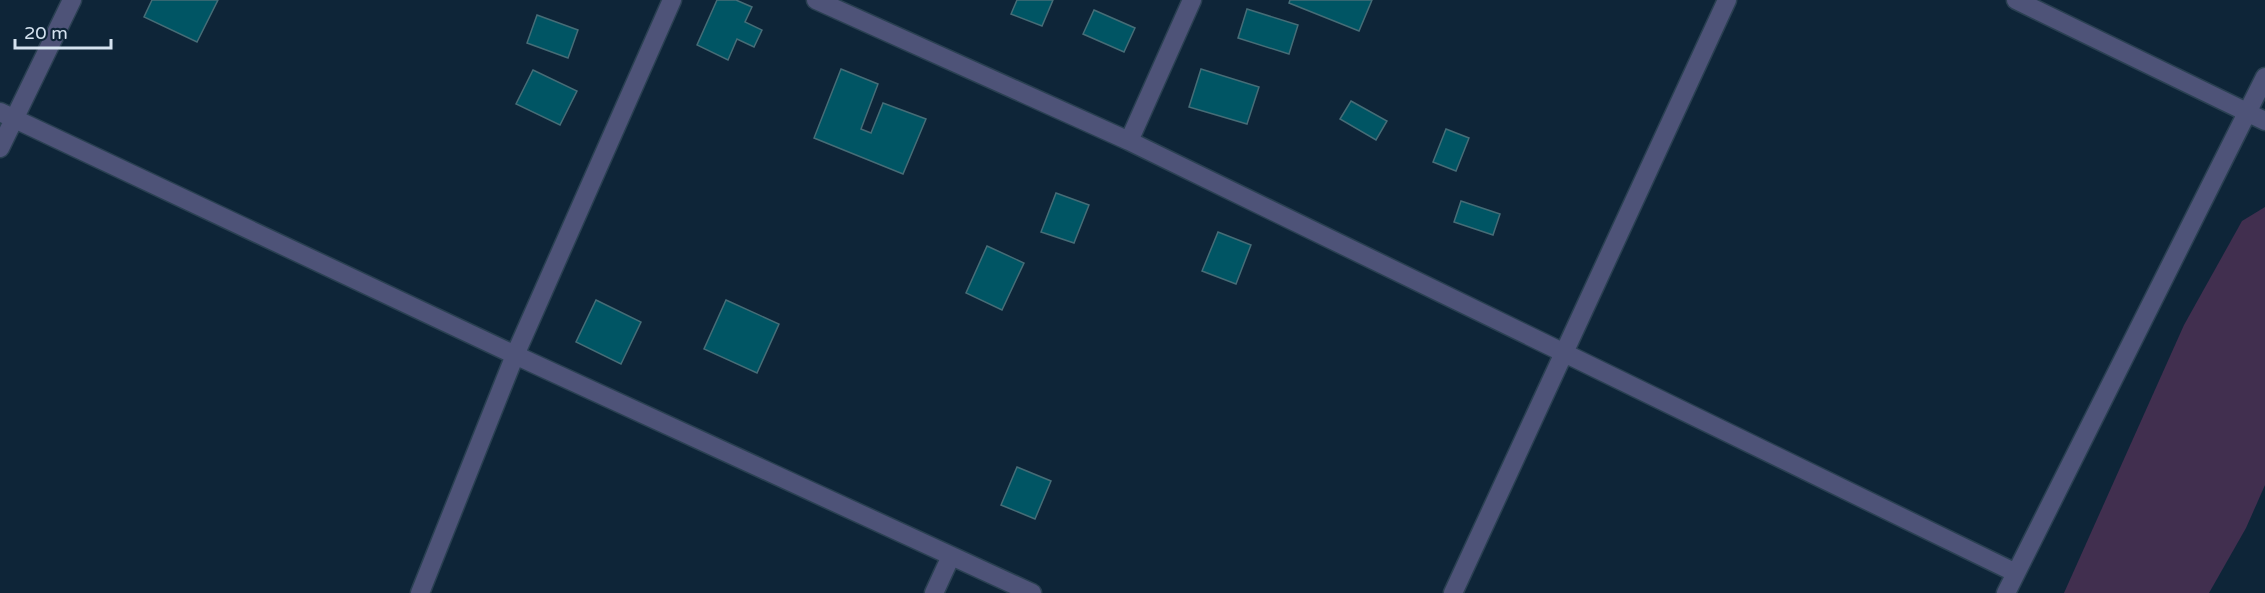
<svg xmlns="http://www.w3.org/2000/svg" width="2265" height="593" viewBox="0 0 2265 593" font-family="'Varela Round',sans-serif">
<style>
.green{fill:#412f4f}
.building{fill:#005564;stroke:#466d77;stroke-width:1.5}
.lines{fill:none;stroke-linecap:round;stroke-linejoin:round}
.street-casing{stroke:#2a4052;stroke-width:21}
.street{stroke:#4e5378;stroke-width:18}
</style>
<rect width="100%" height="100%" fill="#0e2538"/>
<path class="green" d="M2265,207V485L2246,528L2209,593H2064L2184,325L2242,221Z"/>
<path class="building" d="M152,0H218L197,42L144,17Z
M717,0H736L752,7L745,22L762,30L754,47L737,39L728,60L697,45Z
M1017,0H1053L1042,26L1011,14Z
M1290,0H1372L1359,31L1289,3Z
M1247,9L1298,25L1289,54L1238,38Z
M1094,10L1135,28L1124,52L1083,34Z
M537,15L578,30L568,58L527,43Z
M841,69L878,84L861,129L871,133L883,103L926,119L903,174L814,138Z
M1201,69L1259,87L1247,124L1189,107Z
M533,70L577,91L560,125L516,104Z
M1351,101L1387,121L1376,140L1340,119Z
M1446,129L1469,138L1456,171L1433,162Z
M1056,193L1089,205L1074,243L1041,232Z
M1461,201L1500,214L1493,235L1454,222Z
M1218,232L1251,245L1236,284L1202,271Z
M987,246L1024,263L1002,310L966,293Z
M596,300L641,322L621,364L576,342Z
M726,300L779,324L757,373L704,349Z
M1017,467L1051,481L1035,519L1001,505Z"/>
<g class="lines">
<g class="street-casing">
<path id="street" d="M816,0L1129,141L2016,573
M2016,0L2265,121
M0,112L515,355L1032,593
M1129,141L1192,0
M0,148L72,0
M420,593L515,355L672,0
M934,593L951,556
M1453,593L1727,0
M2006,593L2265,77"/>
</g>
<use href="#street" class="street"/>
</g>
<path d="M15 39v9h96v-9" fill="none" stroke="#d5e3f0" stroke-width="3"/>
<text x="24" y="39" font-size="18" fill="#d5e3f0" stroke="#0e2538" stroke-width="4.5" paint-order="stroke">20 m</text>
</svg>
